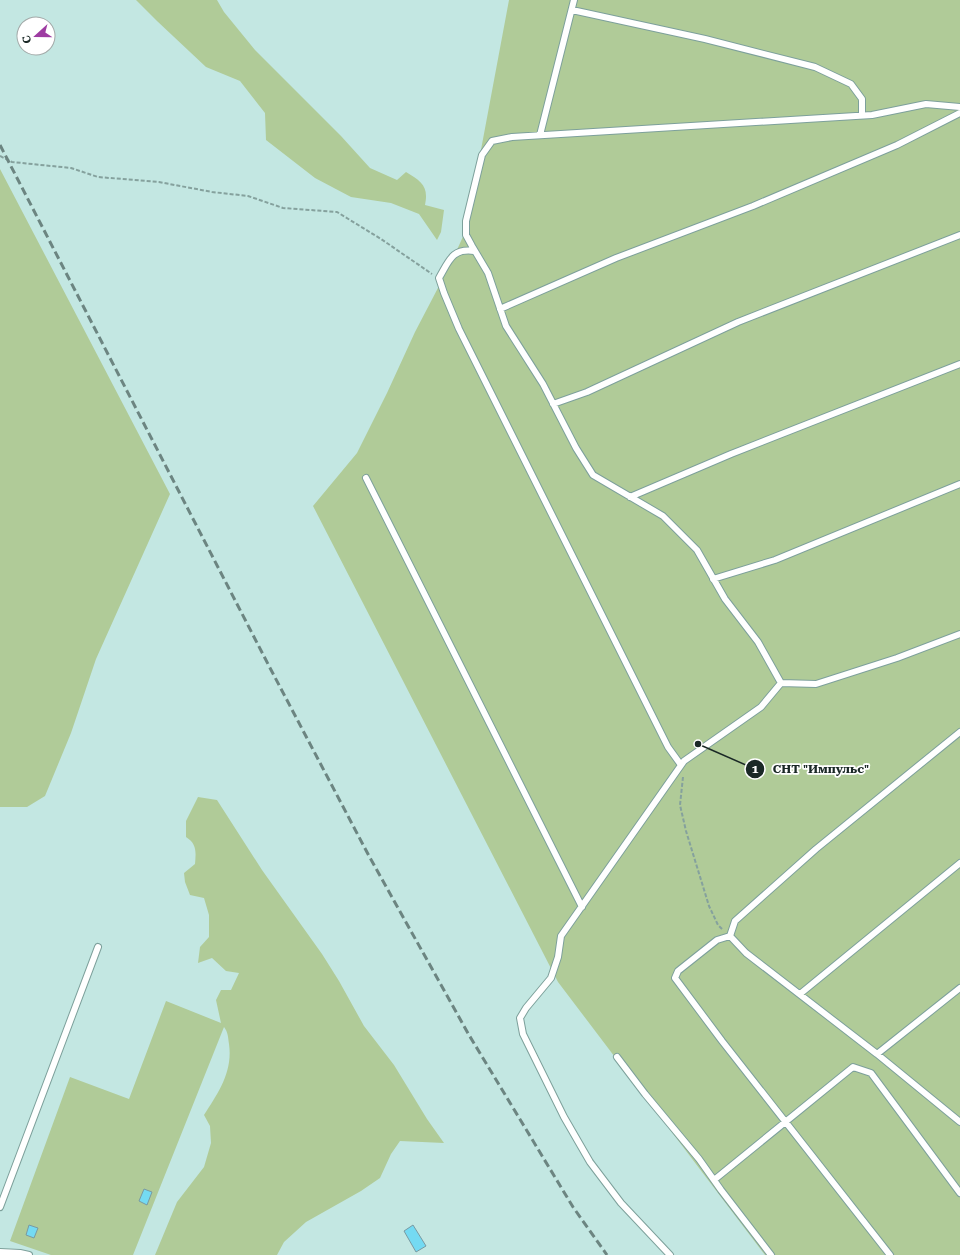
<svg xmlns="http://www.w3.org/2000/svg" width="960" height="1255" viewBox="0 0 960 1255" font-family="'Roboto Serif',serif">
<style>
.green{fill:#b0cb98}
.building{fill:#74daf2;stroke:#799aa2}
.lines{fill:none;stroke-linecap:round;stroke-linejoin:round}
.service-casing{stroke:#7da09b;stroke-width:8}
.path{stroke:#85a19d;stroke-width:2;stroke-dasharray:4 2;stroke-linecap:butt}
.service{stroke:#fff;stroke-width:6}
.rail{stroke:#6c8581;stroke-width:3;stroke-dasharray:8 4;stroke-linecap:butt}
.leader{fill:none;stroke:#1a2826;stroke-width:1.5}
.callout-dot{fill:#1a2826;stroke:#fff;stroke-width:1.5}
.mark-label{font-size:12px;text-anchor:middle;font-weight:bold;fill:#fff}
.callout-label{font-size:12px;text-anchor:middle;font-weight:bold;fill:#1a2826;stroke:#fff;stroke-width:3.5;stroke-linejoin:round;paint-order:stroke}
</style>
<rect width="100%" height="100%" fill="#c3e7e2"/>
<path class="green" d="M136,0H217L224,12L255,50L341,136L370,168L397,180L406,172C421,181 429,186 425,205L444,210L441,232L437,240L419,214L391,203L351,197L315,178L266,140L265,113L240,81L206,67L157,21Z
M509,0H960V1255H765L558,982L313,506L357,453L387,393L415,332L451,263L466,230Z
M0,169L170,494L96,659L71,733L45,796L27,807H0Z
M198,797L217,800L262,870L322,954L339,981L364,1026L394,1065L427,1119L444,1143L400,1141L391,1154L380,1178L361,1191L306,1222L284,1242L277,1255H155L177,1202L204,1167L211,1143L210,1126L204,1115C218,1093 233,1072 229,1044C228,1037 228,1032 224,1027L133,1255H51L10,1241L70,1077L129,1099L166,1001L221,1023L216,1000L221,990H231L239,973L226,971L212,958L198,963L200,947L209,937V915L204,898L190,895L185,882L184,873L195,864C196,852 197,844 186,837V821Z"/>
<path class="building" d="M144,1189L152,1192L147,1205L139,1201Z
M29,1225L38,1228L34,1238L26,1235Z
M413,1225L426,1246L416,1252L404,1231Z"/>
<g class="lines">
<g class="service-casing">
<path id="service" d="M572,10L705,39L815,67L851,84L862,99V115
M540,135L574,0
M474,251C452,248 449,261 439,278L444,293L459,329L668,747L681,765
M500,309L616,258L753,206L897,145L960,113
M553,404L587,392L738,322L960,235
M366,478L582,907
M630,497L731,454L960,364
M713,579L775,560L960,484
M781,683L758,642L725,599L697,550L663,516L593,475L576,448L543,384L506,326L488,273L472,246L466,235V221L482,155L492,141L512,137L872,115L926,104L960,107
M730,936L746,953L877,1054L960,1122
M800,994L960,863
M877,1054L960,988
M617,1057L645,1094L699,1159L721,1190L771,1255
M714,1180L853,1067L871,1073L960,1193
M0,1207L98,947
M0,1252L20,1253L29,1255
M670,1255L621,1203L590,1162L564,1117L523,1034L520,1018L526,1008L551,978L558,957L561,936L684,761L761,707L781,683L816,684L897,658L960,634
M890,1255L722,1041L675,978L678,971L717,940L730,936L735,921L816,849L960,732"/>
</g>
<path class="path" d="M0,156L12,162L71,168L98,177L159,182L212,192L248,196L283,208L337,212L381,239L432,274
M683,777L680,805L686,831L709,906L718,925L723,930"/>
<use href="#service" class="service"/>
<path class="rail" d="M0,145L269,666L369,856L469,1035L573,1207L607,1255"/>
</g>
<path class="leader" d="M698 744L755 769"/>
<g class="callout-dot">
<circle cx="698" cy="744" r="4"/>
<circle cx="755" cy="769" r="10"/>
</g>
<g class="mark-label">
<text x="755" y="773">1</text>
</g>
<g class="callout-label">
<text x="821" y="773">СНТ "Импульс"</text>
</g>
<g transform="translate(36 36) rotate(249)"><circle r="19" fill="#ffffff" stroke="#a3a9a8"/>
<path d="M0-3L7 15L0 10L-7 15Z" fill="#9e3ca2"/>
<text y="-6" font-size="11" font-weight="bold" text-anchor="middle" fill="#1a2826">С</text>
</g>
</svg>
